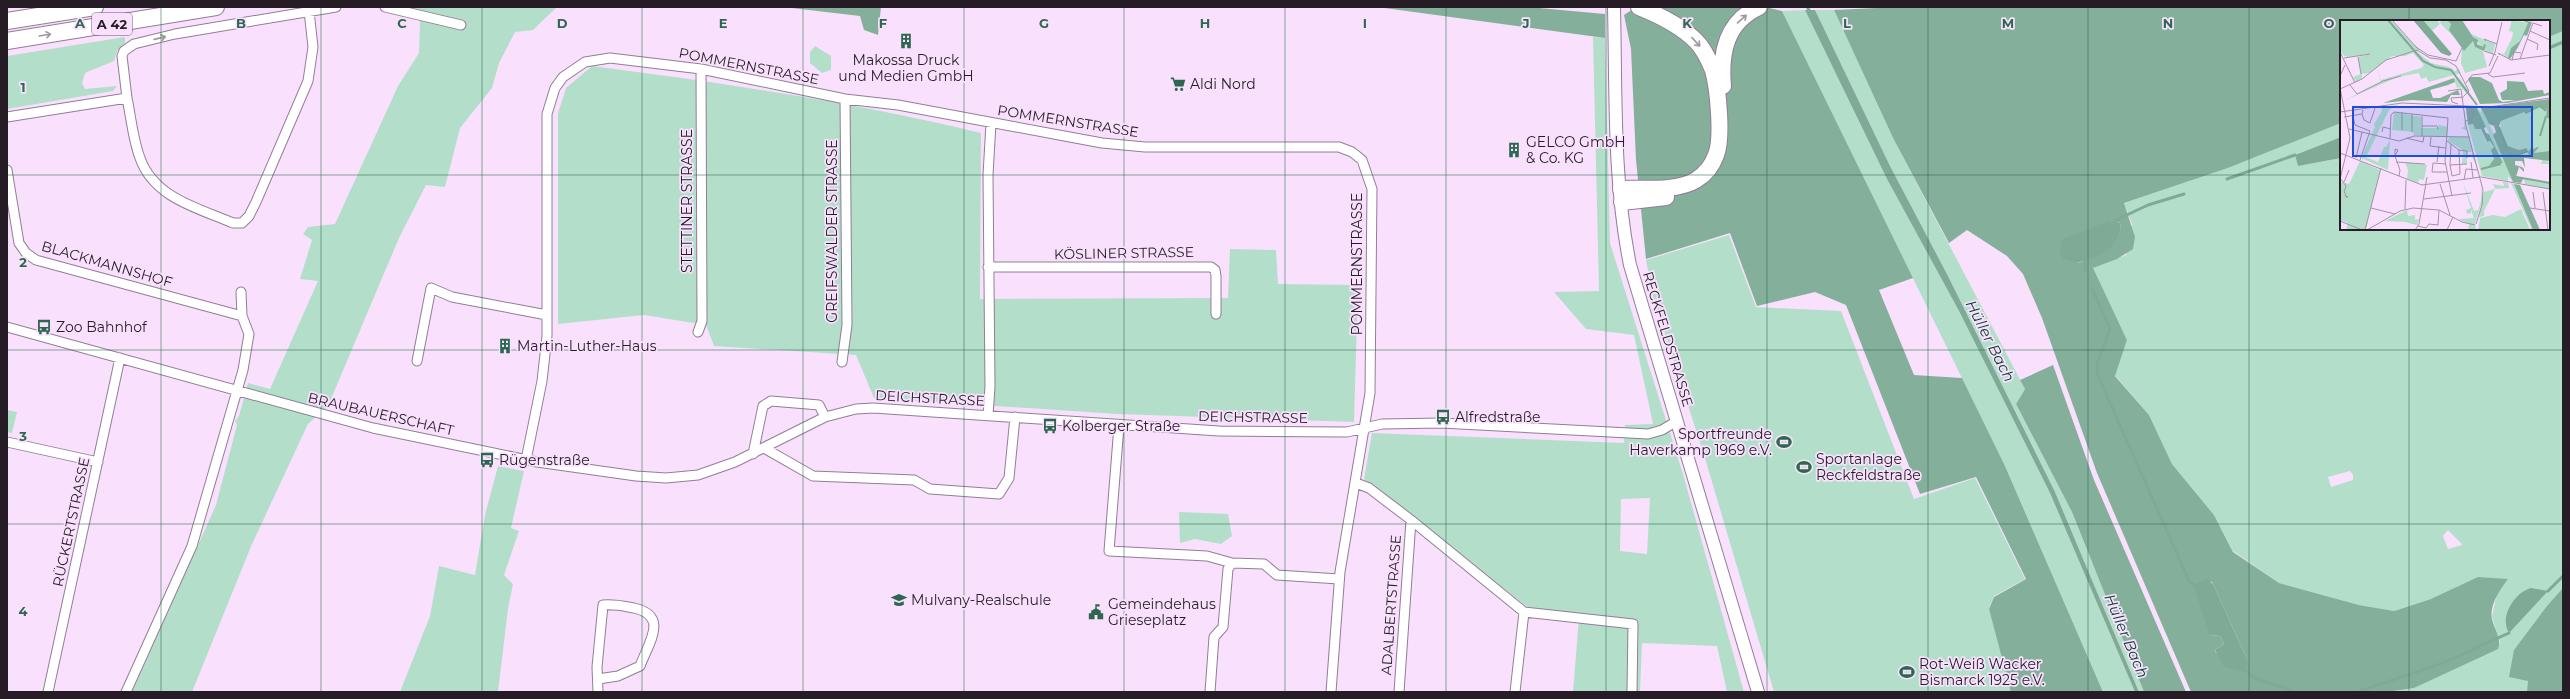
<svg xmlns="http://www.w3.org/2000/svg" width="2570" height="699" viewBox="0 0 2570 699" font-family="Montserrat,sans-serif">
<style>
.green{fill:#b3dfca;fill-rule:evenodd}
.forest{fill:#84b09b;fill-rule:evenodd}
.water{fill:#7faa95}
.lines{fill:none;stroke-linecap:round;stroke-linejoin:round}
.stream{stroke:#7faa95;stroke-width:3}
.street-casing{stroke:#927d96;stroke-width:11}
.secondary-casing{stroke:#927d96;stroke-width:14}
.highway-casing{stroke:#927d96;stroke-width:18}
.street{stroke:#fff;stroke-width:9}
.secondary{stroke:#fff;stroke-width:12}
.highway{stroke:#fff;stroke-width:16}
.oneway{stroke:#9d999d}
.grid{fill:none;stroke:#2e674f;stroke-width:1;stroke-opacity:0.55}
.labels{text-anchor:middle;stroke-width:3.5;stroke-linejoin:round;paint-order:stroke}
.shield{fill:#f9e1fd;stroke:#655766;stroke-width:1}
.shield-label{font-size:13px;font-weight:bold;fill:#251c26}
.poi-label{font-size:14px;fill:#251c26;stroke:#f9e1fd;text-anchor:start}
.street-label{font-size:14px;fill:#251c26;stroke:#f9e1fd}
.water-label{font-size:15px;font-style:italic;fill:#07432e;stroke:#f9e1fd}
.inset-river{fill:none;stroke:#7faa95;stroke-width:2}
.inset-road{fill:none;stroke:#a492a7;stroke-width:1}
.view{fill:#1d4ed8;fill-opacity:0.15;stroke:#1d4ed8;stroke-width:2}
.inset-edge{fill:none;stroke:#251c26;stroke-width:2}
.grid-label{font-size:13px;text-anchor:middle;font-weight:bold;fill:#2e674f;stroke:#f9e1fd;stroke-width:3.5;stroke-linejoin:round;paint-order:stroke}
</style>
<rect width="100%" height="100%" fill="#f9e1fd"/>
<path class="green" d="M405,7H557L533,30L515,32L499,63L492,88L460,128L445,187L426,185L399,238L328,406L308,424L252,544L192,692H132L216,505L237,425L235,421L239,416L248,383L270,389L318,281L300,279L312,240L303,234L308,227L335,224L398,86L419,53L420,21Z
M1805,10L1887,179L1959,311L2050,493L2135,692H2103L2005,466L1782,11Z
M1815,10H1834L1893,138L2025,389L2016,404L2072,512L2144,692H2139L2055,492L1948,276L1890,166Z
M2563,31V692H2387L2414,688L2500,643L2492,617L2496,597L2431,599L2394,611L2359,605L2279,583L2233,551L2214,515L2172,464L2149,415L2115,375L2127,340L2092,268L2126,255L2132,224L2124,203L2228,168L2341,123V137L2295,155L2298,166L2341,158V229H2549V37ZM2350,471L2353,475V480L2331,487L2328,477ZM2448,530L2462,544V545L2448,549L2443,536Z
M125,37V44L117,51L114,61L85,73L82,83L85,89L117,86L113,91L7,109V56Z
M1593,37L1605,38L1610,243L1683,474L1744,692H1727L1717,646L1642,643L1640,692H1573L1579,617L1529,608L1364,479L1372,433L1624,443L1625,425L1653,424L1634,335L1586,329L1554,292L1599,291ZM1650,498L1647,554L1620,551L1621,499Z
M815,46L831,56V70L822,73L810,63V52Z
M592,66C723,83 853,102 981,133L980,299L1228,298L1230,249L1276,250L1278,284L1358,285L1354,422L1117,414L874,398L856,355L714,346L706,325L644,315L558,324V113L566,88Z
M1729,235L1756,307L1841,311L1914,499L1975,478L2025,579L1994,596L1989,608L2012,692H1774L1704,455L1653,297L1646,260Z
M7,410L17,412L12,433L7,432Z
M498,466L524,471L511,528L519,531L504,575L513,584L508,609L498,692H400L430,616L439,566L475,575L485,515Z
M1179,512L1228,514L1232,536L1221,544L1195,539L1180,543Z"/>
<path class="forest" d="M783,7H881L878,35L864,30L860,16Z
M1377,7H1528L1605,14V38Z
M1636,7H1765L1782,11L1913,278L1879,290L1914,375L1962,378L2005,466L2103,692H2011L1989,609L1994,597L2026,579L1976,477L1920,494L1846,305L1815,292L1757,306L1730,233L1646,259L1636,160L1631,49L1624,15Z
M1898,7H2563V31L2549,37V21H2341V123L2228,168L2124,203L2135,237L2133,249L2117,259L2093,268L2127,340L2115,376L2149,415L2172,464L2214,515L2233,552L2279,583L2359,605L2394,611L2431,599L2478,577L2508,579C2500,590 2489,605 2492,619C2494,629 2502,638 2498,649L2414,688L2387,692H2191L2097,473L2042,318L2023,274L2007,256L1967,230L1949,243L1893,138L1834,10ZM2111,220L2120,223C2124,243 2097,259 2081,262C2077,263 2070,261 2066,260ZM2211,581L2213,584L2246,657L2216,653L2215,650L2224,644L2220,636L2210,635Z
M2053,365L2094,480L2186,692H2144L2072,512L2016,404L2025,389L2020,380Z
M2563,588V692H2527L2528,681L2509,677L2514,650L2547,606Z"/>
<path class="water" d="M1805,10H1815L1890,166L1948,276L2055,492L2139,692H2135L2050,493L1959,311L1887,179Z
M2341,137V158L2298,166L2295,155Z
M2111,220L2120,223C2126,248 2081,272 2062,258L2060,254L2061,240Z
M2207,579L2213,584L2246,657L2247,665L2244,672L2223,666L2215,650L2224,644L2220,636L2210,635L2208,631L2194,585Z
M2531,588L2548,591L2509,633C2499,617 2514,593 2531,588Z"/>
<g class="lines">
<path class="stream" d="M1807,7L1811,13
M2549,48L2563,42
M2227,179L2295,155
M2114,221L2148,205L2184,194
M2085,261V270
M2092,288L2110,329L2097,364L2098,376L2189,581L2194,585
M2548,591L2563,576
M2246,670L2252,677L2295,692
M2357,692L2443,663L2509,633"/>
<g class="street-casing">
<path id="street" d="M385,7L461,25
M127,98C131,117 133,140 140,158C154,198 198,208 233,223H242L249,216L256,202L308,81L313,47L309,11
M7,117L127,98L122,56L124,51L134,44L175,34L336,7
M7,170L19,243L26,253L36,260L242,316L249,334L243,370L192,546L126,692
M988,267H1211L1215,270L1216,276V314
M241,292L242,316
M7,327L373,428L537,462L636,476L666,478L698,475L735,462L825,417L856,409L873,408L1219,431L1347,432L1382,424L1441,423L1648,434L1662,430L1677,421
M698,332L702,321L701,69
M417,361L431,288L452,297L547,315
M842,362L847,325L845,99
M988,415L990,387L988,175L991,123
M1119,426L1109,551L1207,556L1232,563L1264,564L1277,575L1339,579
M7,442L98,462
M764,448L813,476L914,480L930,489L999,494L1009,478L1015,417
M753,454L763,406L771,401L819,405L825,417
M526,460L542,381L547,336V114L555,88L563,77L585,62L610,58L701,69L845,99L898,105L1102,143L1145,147H1339L1352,152L1362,160L1372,189L1370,393L1340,572L1331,692
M1356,483L1369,488L1411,520L1524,612L1633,624L1632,692
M48,692L120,358
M598,692L597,667L603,605C615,604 623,606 634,608C669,616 649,642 640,666L618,676L598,679
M1210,692L1214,637L1223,627L1228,569L1232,563
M1399,692L1411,520
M1515,692L1524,612"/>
</g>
<g class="secondary-casing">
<path id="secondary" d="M1614,7C1616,92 1613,181 1630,265L1758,692"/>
</g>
<g class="highway-casing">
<path id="highway" d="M7,21L95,7
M7,41L216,7
M1723,86C1720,53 1726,22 1759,7
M1621,189C1643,188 1676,192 1696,180C1706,174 1712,166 1716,155C1723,138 1718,88 1713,70C1709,60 1704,49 1696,41C1681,26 1659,15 1639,7
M1622,202L1666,197"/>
</g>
<use href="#street" class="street"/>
<use href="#secondary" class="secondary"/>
<use href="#highway" class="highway"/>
</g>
<defs><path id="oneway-shaft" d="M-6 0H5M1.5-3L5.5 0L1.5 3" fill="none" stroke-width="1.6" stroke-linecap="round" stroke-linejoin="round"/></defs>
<g class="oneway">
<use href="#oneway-shaft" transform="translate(1742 19) rotate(-41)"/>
<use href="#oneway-shaft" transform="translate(45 35) rotate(-9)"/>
<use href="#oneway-shaft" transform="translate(160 38) rotate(-13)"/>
<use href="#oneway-shaft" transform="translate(1696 42) rotate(47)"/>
</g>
<path class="grid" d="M161,7V692M321,7V692M482,7V692M642,7V692M803,7V692M964,7V692M1124,7V692M1285,7V692M1446,7V692M1606,7V692M1767,7V692M1928,7V692M2088,7V692M2249,7V692M2409,7V21M7,175H2341M2549,175H2563M2409,229V692M7,350H2563M7,524H2563"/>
<defs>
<g id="building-bare" transform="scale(1.2)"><path d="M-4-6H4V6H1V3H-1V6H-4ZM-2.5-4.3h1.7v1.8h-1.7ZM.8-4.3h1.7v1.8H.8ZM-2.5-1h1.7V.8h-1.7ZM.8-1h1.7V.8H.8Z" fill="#2e674f" stroke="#f9e1fd" stroke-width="2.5" paint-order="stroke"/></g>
<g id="supermarket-bare" transform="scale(1.2)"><path d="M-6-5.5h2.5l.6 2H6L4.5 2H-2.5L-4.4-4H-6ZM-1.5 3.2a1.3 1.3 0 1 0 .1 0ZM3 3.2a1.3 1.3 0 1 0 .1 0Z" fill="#2e674f" stroke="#f9e1fd" stroke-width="2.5" paint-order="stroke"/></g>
<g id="bus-bare" transform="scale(1.2)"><path d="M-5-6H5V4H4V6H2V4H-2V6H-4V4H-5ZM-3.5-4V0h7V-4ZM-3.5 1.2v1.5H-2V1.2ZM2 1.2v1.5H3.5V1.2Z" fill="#2e674f" stroke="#f9e1fd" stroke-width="2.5" paint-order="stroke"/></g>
<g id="stadium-bare" transform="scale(1.2)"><path d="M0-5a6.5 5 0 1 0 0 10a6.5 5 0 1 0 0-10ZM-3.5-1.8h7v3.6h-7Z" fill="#2e674f" stroke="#f9e1fd" stroke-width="2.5" paint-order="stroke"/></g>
<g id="school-bare" transform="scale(1.2)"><path d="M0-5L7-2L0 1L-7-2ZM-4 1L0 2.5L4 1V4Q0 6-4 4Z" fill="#2e674f" stroke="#f9e1fd" stroke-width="2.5" paint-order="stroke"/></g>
<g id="civic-bare" transform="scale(1.2)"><path d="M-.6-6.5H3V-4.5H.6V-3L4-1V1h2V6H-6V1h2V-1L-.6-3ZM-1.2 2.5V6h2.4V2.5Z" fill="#2e674f" stroke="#f9e1fd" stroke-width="2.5" paint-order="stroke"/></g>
</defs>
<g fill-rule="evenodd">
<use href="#building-bare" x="906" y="41"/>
<use href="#supermarket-bare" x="1178" y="84"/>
<use href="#building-bare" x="1514" y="150"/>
<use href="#bus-bare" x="44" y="327"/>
<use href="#building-bare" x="505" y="346"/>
<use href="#bus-bare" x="1443" y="417"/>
<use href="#bus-bare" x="1050" y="426"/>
<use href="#stadium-bare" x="1784" y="442"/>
<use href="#bus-bare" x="487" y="460"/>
<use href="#stadium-bare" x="1804" y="467"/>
<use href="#school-bare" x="899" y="600"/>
<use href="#civic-bare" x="1096" y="612"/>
<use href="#stadium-bare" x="1907" y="672"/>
</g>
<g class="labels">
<rect class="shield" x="92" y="13" width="40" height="22" rx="3"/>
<g class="shield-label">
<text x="112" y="29">A 42</text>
</g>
<g class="poi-label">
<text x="906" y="65" text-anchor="middle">Makossa Druck<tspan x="906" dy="16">und Medien GmbH</tspan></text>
<text x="1190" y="89">Aldi Nord</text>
<text x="1526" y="147">GELCO GmbH<tspan x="1526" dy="16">&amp; Co. KG</tspan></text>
<text x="56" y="332">Zoo Bahnhof</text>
<text x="517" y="351">Martin-Luther-Haus</text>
<text x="1455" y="422">Alfredstraße</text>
<text x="1062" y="431">Kolberger Straße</text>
<text x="1772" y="439" text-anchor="end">Sportfreunde<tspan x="1772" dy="16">Haverkamp 1969 e.V.</tspan></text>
<text x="1816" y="464">Sportanlage<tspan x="1816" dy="16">Reckfeldstraße</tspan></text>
<text x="499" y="465">Rügenstraße</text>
<text x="911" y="605">Mulvany-Realschule</text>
<text x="1108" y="609">Gemeindehaus<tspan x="1108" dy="16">Grieseplatz</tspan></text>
<text x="1919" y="669">Rot-Weiß Wacker<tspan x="1919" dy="16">Bismarck 1925 e.V.</tspan></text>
</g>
<g class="street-label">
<text transform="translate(749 66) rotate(11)" y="5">POMMERNSTRASSE</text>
<text transform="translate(1068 121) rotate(9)" y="5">POMMERNSTRASSE</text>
<text transform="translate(687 201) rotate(-90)" y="5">STETTINER STRASSE</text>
<text transform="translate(832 231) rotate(-90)" y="5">GREIFSWALDER STRASSE</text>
<text transform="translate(1124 253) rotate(-1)" y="5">KÖSLINER STRASSE</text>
<text transform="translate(107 264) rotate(16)" y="5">BLACKMANNSHOF</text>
<text transform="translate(1357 264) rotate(-90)" y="5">POMMERNSTRASSE</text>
<text transform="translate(1668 339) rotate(73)" y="5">RECKFELDSTRASSE</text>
<text transform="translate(930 398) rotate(3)" y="5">DEICHSTRASSE</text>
<text transform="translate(381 414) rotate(13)" y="5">BRAUBAUERSCHAFT</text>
<text transform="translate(1253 417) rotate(1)" y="5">DEICHSTRASSE</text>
<text transform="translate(71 522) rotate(-78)" y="5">RÜCKERTSTRASSE</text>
<text transform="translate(1391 605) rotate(-86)" y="5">ADALBERTSTRASSE</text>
</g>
<g class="water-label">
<text transform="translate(1990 341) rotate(63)" y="5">Hüller Bach</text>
<text transform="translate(2126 636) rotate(67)" y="5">Hüller Bach</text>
</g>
</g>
<g transform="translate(2340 20)">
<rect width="210" height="210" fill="#f9e1fd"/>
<path d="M0,0H51L69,20L88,36L94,38L90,37L80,30L65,36H52L29,53L22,54V58L16,62L13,57L21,54L18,37L31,34L7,37L3,35L0,30ZM83,0H97L100,4L92,11ZM102,0H121L136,27L143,31L147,47L125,53L121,43L122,25L100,3ZM172,0L188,3L180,21L171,29L168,38L161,33L164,34L172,18L173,12L169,11ZM131,14L155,24L153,34L144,30ZM76,31L91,43L109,47L115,51L118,48L121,53L89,62L86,57L81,59L79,53L58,57L3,81L41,62L37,47L41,60L81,48L84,45L73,33ZM119,58L129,71L127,74L121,67L117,68L114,59ZM58,85L49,90L26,137L38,142L44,127H46L50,120L48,150L21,138L35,107L34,104L42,91L41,87ZM210,85V140H207L210,144H201L202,140L198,138L178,136L187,132V128L179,130L168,126L160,113L161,101L200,86ZM137,88L141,93V88L154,114L173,162L168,156V161L142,156L128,105L133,104L135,109H141L146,122L150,121L154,128L151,130L154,139L152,146L163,143ZM125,90V104L138,150L132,137V132H127V144H122L123,130L108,121L109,117H128L127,111L121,108L124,107ZM54,92L81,97V108H98L99,105L108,107L107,117L74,115L73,112L52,110ZM20,141L40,150L26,209L6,210L8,203L0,200V164L2,162L9,164ZM65,142L87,145L84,160L79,159L78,163L67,159L68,150ZM184,159L210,164V169L185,164ZM122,160L134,191L138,190L141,182V162L142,182L135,203L136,210H128L129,204L118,199L134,198L131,190V193L127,194L126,190L131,188ZM163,162L168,163L169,168L155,169L144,191V196L139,197L144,172L155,169L153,164L164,166ZM171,163L174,164L193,210H192ZM181,189L190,210H138L140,198L153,195L165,197ZM67,190L68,196L75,195V200L79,199L77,205L65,202L45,201Z" fill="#b3dfca"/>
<path d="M107,0H122L133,17L138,20L137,24L143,27L144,24L146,25L144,31L135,27L133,21L124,31L109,10L111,4ZM181,0L192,2L187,16L184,15L177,29L170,39L168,38L171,28L180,21L188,3ZM130,57H140L152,63L159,80L163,82L176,80H162L160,73L167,69V61L184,62L188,71L203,70L204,74L210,72V75L167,83L140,84L128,59ZM114,58L115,62L108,65L90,70L93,78H100L118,70L120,75H111L107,82L72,80L43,83ZM210,79V99L206,97L207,90L200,86L161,101L159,106L168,126L179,130L187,128V132L178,136L189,137L188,132L192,127L194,129L197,127H199L194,133L210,131V141L184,138L185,148L182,141H175V145L182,147L184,149V152L179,147L176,157L183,159L181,163L173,162L153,115L156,112L154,106L149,104L141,88ZM126,88H137L146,107L144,108L146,113L149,114L163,143L149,146L154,139L151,130L154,127L150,121L147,122L141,109H135L133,104L128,105ZM174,164L180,165L200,210H193Z" fill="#84b09b"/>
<path d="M73,0H83L112,34L109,36L101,33Z" fill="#7faa95"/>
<path class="inset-river" d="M48,0L83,41L95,47L111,50L137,85M185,93L200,86L206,91M159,107L166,128M200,116L206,96M169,134L175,136L188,131M141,149L161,144M176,157L210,163"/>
<path class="inset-road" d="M52,0L76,27L88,35L116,41L122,28M190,11L210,20M187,19L198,24L197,30M146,21L144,19L157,24M144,31L156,35M0,32L15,63M160,35L158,33L171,40L210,35M18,37L21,54M4,38L30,34M180,39L193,3L202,6M172,40L174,32L181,33M149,46L155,32L162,2M148,54L153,57L185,53M0,56L5,45M126,63L132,55L150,53L158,36M10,65L17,74L43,61L61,56M0,68L10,118L0,159M0,69L22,59L46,40L77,30L90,38L106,40L116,46L129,71L124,76M121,69L126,106L143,170L142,185L136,204M108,71L121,69M118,84L112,82L111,78L124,77M0,92L62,83L149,87L210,78M22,94L24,100L30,103L35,88M13,96L15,105L30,111L20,140M4,97L22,94L23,90M126,101L133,97L132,91L126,88M82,106H97L98,109M9,109L59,121L74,116L130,117M62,110V92M42,112L43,107L51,109M72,112V94M82,116V96M91,117L90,126L106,128M66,118L83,122L84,116M50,119L51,95L54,92L108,98L105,141L112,176M107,121L119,130L127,131V138M111,124L110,145L112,156L120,154L119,130M0,133L82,165L141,157L210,169M55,135V129L58,130L55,136L60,150L59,156M16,138L22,112M56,142L85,144M97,142L99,126M131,142L133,158M106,144L93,143L92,152H107M110,145L127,144M0,158L6,166L4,172L5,173L6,177H8L6,176M124,160L126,149L137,150M4,162L9,150M100,164L110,195M193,172L195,188M203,172L208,210M84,179L131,173M31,188L55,194M190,188L210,191M65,189L66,160M0,201L22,210M78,206L86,208L89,204L98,205L99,190M25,210L41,148M27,210L60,191L73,188L99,190L122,202L135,205M75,210L79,204L87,157M107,210L113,197"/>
<path class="view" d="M13,87H192V136H13Z"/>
<rect width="210" height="210" class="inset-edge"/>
</g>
<g class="grid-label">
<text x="80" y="28">A</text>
<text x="241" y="28">B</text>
<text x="402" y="28">C</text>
<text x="562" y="28">D</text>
<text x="723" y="28">E</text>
<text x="883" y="28">F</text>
<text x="1044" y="28">G</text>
<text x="1205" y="28">H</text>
<text x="1365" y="28">I</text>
<text x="1526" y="28">J</text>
<text x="1687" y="28">K</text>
<text x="1847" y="28">L</text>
<text x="2008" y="28">M</text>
<text x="2168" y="28">N</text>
<text x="2329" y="28">O</text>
<text x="23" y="92">1</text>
<text x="23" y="267">2</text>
<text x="23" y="441">3</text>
<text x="23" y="616">4</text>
</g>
<rect width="2570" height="699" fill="none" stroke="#251c26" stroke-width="16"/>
</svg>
